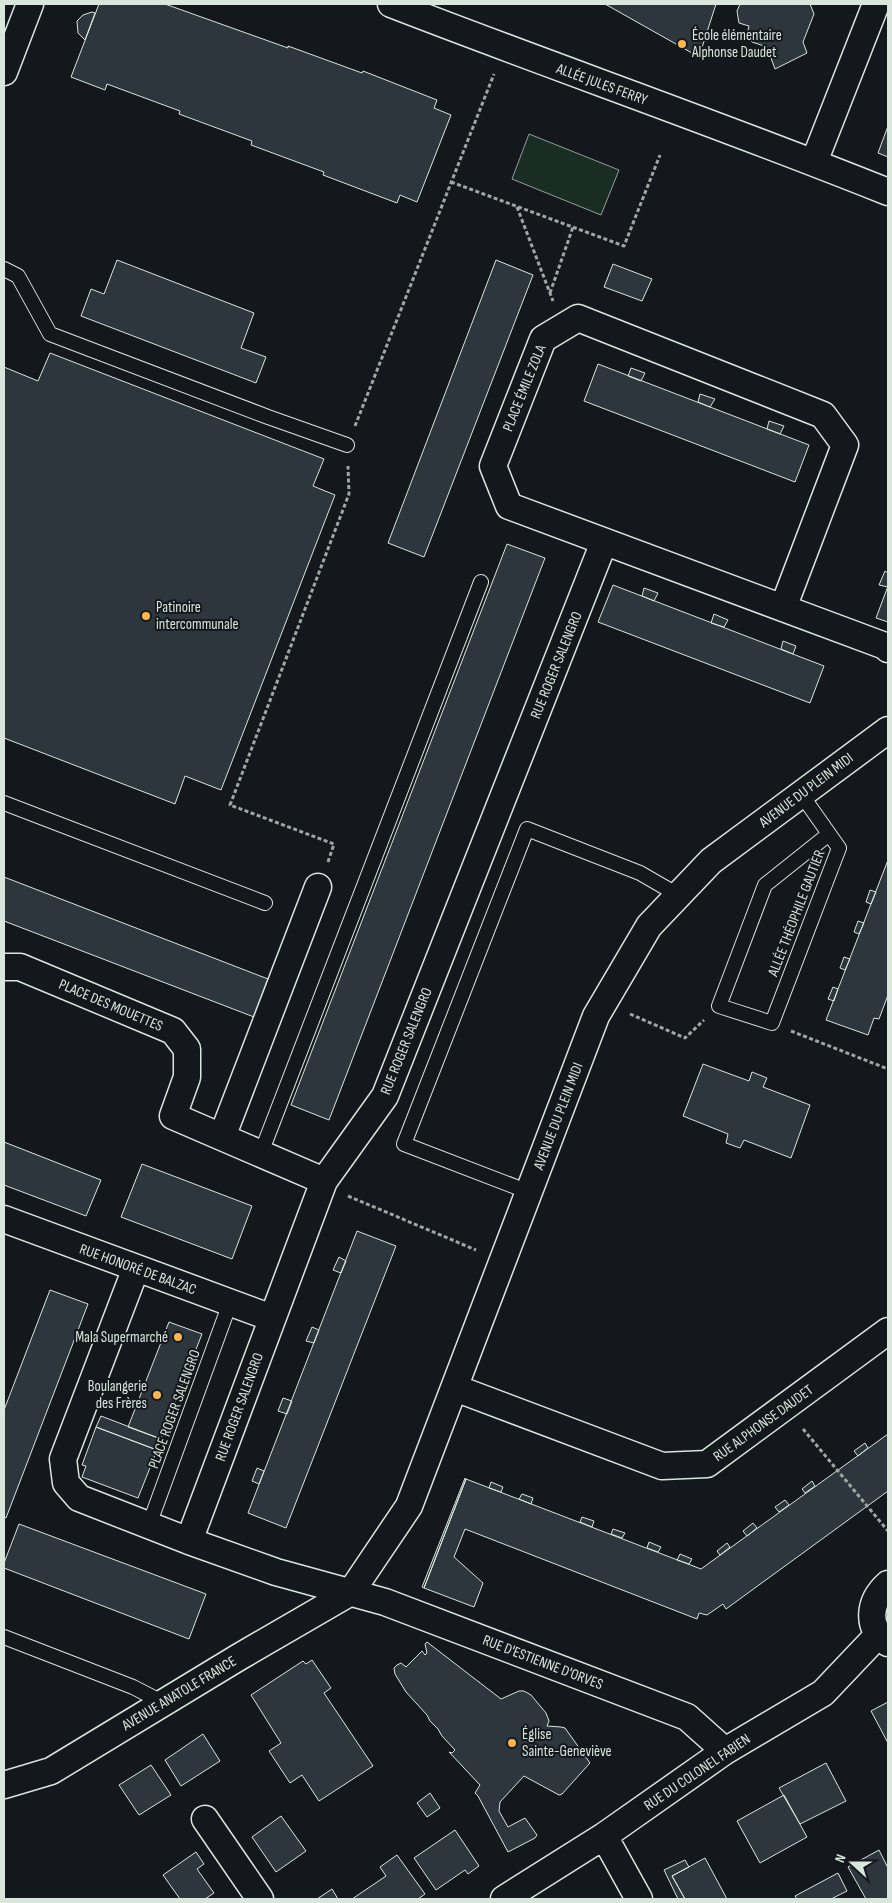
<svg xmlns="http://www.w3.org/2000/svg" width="892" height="1903" viewBox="0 0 892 1903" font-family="'Sofia Sans Condensed',sans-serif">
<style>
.green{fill:#1a2d24;stroke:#939e99}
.building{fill:#2c363c;stroke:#d8e6dc}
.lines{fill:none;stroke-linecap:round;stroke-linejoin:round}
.lane-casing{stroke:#d8e6dc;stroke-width:16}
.street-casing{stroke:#d8e6dc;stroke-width:29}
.path{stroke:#9da8a2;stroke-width:3;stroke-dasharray:4 2.5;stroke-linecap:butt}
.lane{stroke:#14181c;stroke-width:14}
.street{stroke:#14181c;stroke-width:26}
.poi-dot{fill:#ffb74d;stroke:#14181c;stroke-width:2}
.labels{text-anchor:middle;stroke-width:4;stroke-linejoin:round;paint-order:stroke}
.poi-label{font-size:15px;fill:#d8e6dc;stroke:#14181c;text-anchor:start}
.street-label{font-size:15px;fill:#d8e6dc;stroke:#14181c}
</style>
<rect width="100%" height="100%" fill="#14181c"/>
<path class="green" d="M529,134L619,170L601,215L512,179Z"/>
<path class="building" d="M99,4H165L288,48V46L362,73L363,71L437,100L434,108L451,115L417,202L400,195L397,203L323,175L324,172L251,145L252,141L179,114L180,111L107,84L105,90L71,77Z
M605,4H716L699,57Z
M740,4H810L814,14L803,42L807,53L775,69L767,47L752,42L747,34L749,26L739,23L737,11Z
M92,12L95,13L85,40L78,33L77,21L83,15Z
M888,126V157L878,153Z
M117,260L254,313L241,348L266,357L256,383L81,316L91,289L104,294Z
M496,260L533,275L424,557L388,543Z
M613,264L652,279L642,301L604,287Z
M50,353L324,459L313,486L335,495L221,790L185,776L175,804L4,738V367L38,381Z
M598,364L809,445L795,482L584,401Z
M631,368L645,373L641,381L628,376Z
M700,394L715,399L710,407L698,402Z
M769,421L784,426L780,434L767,429Z
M507,544L545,558L329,1120L291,1105Z
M885,571L888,573V587L879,585Z
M613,585L824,666L810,703L598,622Z
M888,586V622L876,618Z
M644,588L658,593L654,601L642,596Z
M714,614L728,620L724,627L711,623Z
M783,641L796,646L793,654L781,649Z
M888,860V995L879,1019L874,1018L868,1035L826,1020Z
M4,877L268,979L254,1017L4,921Z
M870,890L876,892L871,904L866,902Z
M858,921L864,923L859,934L854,932Z
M844,957L850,959L845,970L840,968Z
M833,987L838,989L834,1001L828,999Z
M703,1064L749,1081L752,1072L767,1078L763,1087L810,1105L791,1158L744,1140L740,1148L726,1143L728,1134L683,1116Z
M4,1142L101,1180L86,1216L4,1185Z
M142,1164L252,1206L232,1259L121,1217Z
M357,1231L396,1246L286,1528L248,1513Z
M339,1257L346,1261L341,1273L333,1270Z
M50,1290L88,1304L6,1518L4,1517V1410Z
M169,1322L202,1334L161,1439L128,1427Z
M312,1327L319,1330L314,1343L306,1341Z
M283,1398L292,1401L287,1414L278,1411Z
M101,1416L161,1439L157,1450L96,1427Z
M96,1427L157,1450L138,1498L82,1477L86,1466L82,1465Z
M888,1434V1491L726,1609L723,1604L707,1615L699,1613L697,1619L465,1529L454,1557L483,1583L474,1607L424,1588L466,1479L701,1569Z
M865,1443L868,1448L858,1456L854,1451Z
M257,1468L264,1471L259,1484L252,1481Z
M465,1478L466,1479L424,1588L422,1587Z
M812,1481L815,1486L805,1493L802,1489Z
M491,1482L503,1487L501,1492L489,1488Z
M522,1494L533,1498L531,1504L519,1499Z
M785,1500L789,1505L779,1512L775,1507Z
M582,1517L594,1521L592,1527L580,1522Z
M753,1523L757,1528L747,1536L743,1531Z
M19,1524L206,1594L189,1639L4,1568V1563Z
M613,1529L625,1533L622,1538L611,1534Z
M649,1542L661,1547L658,1552L647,1548Z
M727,1543L730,1547L720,1555L717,1551Z
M680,1554L692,1559L689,1564L677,1560Z
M427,1642L501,1699L519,1691H524L531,1695L546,1713L549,1721L547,1726L561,1727L565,1728L590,1763L562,1794L559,1795L524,1776L500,1802L499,1811L508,1827L525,1818L537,1835L535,1838L508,1852L478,1796L475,1793L480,1785L449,1752L452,1753L455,1750L442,1736L438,1729L430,1721L427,1715L406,1692L395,1674L394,1668L397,1665L401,1663L406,1667L422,1651L425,1655L427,1653L425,1644Z
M312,1660L331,1688L324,1693L373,1766L319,1801L302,1775L290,1783L269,1751L281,1743L251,1695L303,1661L306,1664Z
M888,1702V1743L871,1711Z
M203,1734L220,1761L181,1786L165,1760Z
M826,1763L846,1801L800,1824L779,1788Z
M151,1765L171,1795L139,1815L119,1785Z
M430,1793L440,1808L427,1817L417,1803Z
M784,1795L807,1837L760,1863L737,1821Z
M281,1816L306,1851L276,1872L252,1837Z
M455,1830L479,1866L468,1874L465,1870L436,1890L414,1858Z
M879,1850L888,1868V1899H866L848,1867Z
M196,1852L204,1864L197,1869L214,1893L205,1899H180L163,1875Z
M397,1855L425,1894L418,1899H352L386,1876L380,1867Z
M705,1858L727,1899H685L672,1876Z
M685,1860L689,1867L672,1876L685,1899H678L664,1870Z
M838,1873L847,1891L831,1899H797L795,1896Z
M332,1889L338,1899H317Z"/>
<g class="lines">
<g class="lane-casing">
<path id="lane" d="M4,269L18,276L50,334L268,417L347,445
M801,794L839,848L772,1023L719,1006L765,885L829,834
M4,803L265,903
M261,1153L481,582
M529,1192L404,1144L527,829L640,873L678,895
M149,1525L230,1303
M4,1637L133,1687L164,1703"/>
</g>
<g class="street-casing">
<path id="street" d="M391,4C556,68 724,126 888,192
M4,72L30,4
M814,162L876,4
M604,542L385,1096L324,1181L189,1541L276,1572L385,1602L687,1717L725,1751
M783,608L845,445L823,415L578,318L543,339L493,466L509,506L885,646L888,649
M4,967H20L173,1031L187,1049V1077L173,1116L324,1181
M222,1137L318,887
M4,1219L272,1318
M136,1268L63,1459L66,1483L79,1498L189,1541
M455,1388L662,1466L707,1464L888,1331
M888,1584C869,1601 865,1627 888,1643
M4,1785L51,1771L239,1657L351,1592L409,1506L596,1016L649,926L711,861L888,730
M205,1819L260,1899
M604,1836L639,1899
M504,1899L604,1836L725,1751L823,1693L879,1634"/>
</g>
<path class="path" d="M451,182L624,246L660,155
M517,207L553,301
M550,293L573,227
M355,426L494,74
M328,862L334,844L230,805L349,494L348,466
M630,1014L685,1038L704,1020
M791,1031L888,1069
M348,1196L476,1250
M803,1429L888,1531"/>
<use href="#lane" class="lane"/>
<use href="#street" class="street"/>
</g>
<g class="poi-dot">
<circle cx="682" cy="44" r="5"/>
<circle cx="146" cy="616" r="5"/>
<circle cx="178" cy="1337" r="5"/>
<circle cx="157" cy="1395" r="5"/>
<circle cx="512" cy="1743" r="5"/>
</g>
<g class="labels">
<g class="poi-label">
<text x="692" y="40">École élémentaire<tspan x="692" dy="17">Alphonse Daudet</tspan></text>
<text x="156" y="612">Patinoire<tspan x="156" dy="17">intercommunale</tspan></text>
<text x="168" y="1342" text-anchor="end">Mala Supermarché</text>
<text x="147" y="1391" text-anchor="end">Boulangerie<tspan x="147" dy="17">des Frères</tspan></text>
<text x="522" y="1739">Église<tspan x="522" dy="17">Sainte-Geneviève</tspan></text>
</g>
<g class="street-label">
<text transform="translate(602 84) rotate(20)" y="5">ALLÉE JULES FERRY</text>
<text transform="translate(524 388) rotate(-68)" y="5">PLACE ÉMILE ZOLA</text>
<text transform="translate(556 665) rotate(-68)" y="5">RUE ROGER SALENGRO</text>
<text transform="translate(806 790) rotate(-37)" y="5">AVENUE DU PLEIN MIDI</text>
<text transform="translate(796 913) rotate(-69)" y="5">ALLÉE THÉOPHILE GAUTIER</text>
<text transform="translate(111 1005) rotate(23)" y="5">PLACE DES MOUETTES</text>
<text transform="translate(406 1041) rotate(-68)" y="5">RUE ROGER SALENGRO</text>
<text transform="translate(558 1116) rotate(-69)" y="5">AVENUE DU PLEIN MIDI</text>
<text transform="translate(138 1269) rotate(20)" y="5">RUE HONORÉ DE BALZAC</text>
<text transform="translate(239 1407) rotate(-70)" y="5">RUE ROGER SALENGRO</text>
<text transform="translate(174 1409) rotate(-70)" y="5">PLACE ROGER SALENGRO</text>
<text transform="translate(763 1423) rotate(-36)" y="5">RUE ALPHONSE DAUDET</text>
<text transform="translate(543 1662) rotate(21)" y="5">RUE D'ESTIENNE D'ORVES</text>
<text transform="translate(179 1693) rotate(-31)" y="5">AVENUE ANATOLE FRANCE</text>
<text transform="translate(697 1772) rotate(-34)" y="5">RUE DU COLONEL FABIEN</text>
</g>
</g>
<rect width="892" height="1903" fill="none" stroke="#d8e6dc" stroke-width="10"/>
<g transform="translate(852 1863) rotate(291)" stroke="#14181c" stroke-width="4" paint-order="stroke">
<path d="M0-4L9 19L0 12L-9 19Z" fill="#d8e6dc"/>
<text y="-8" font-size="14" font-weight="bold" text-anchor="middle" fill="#d8e6dc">N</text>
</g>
</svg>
